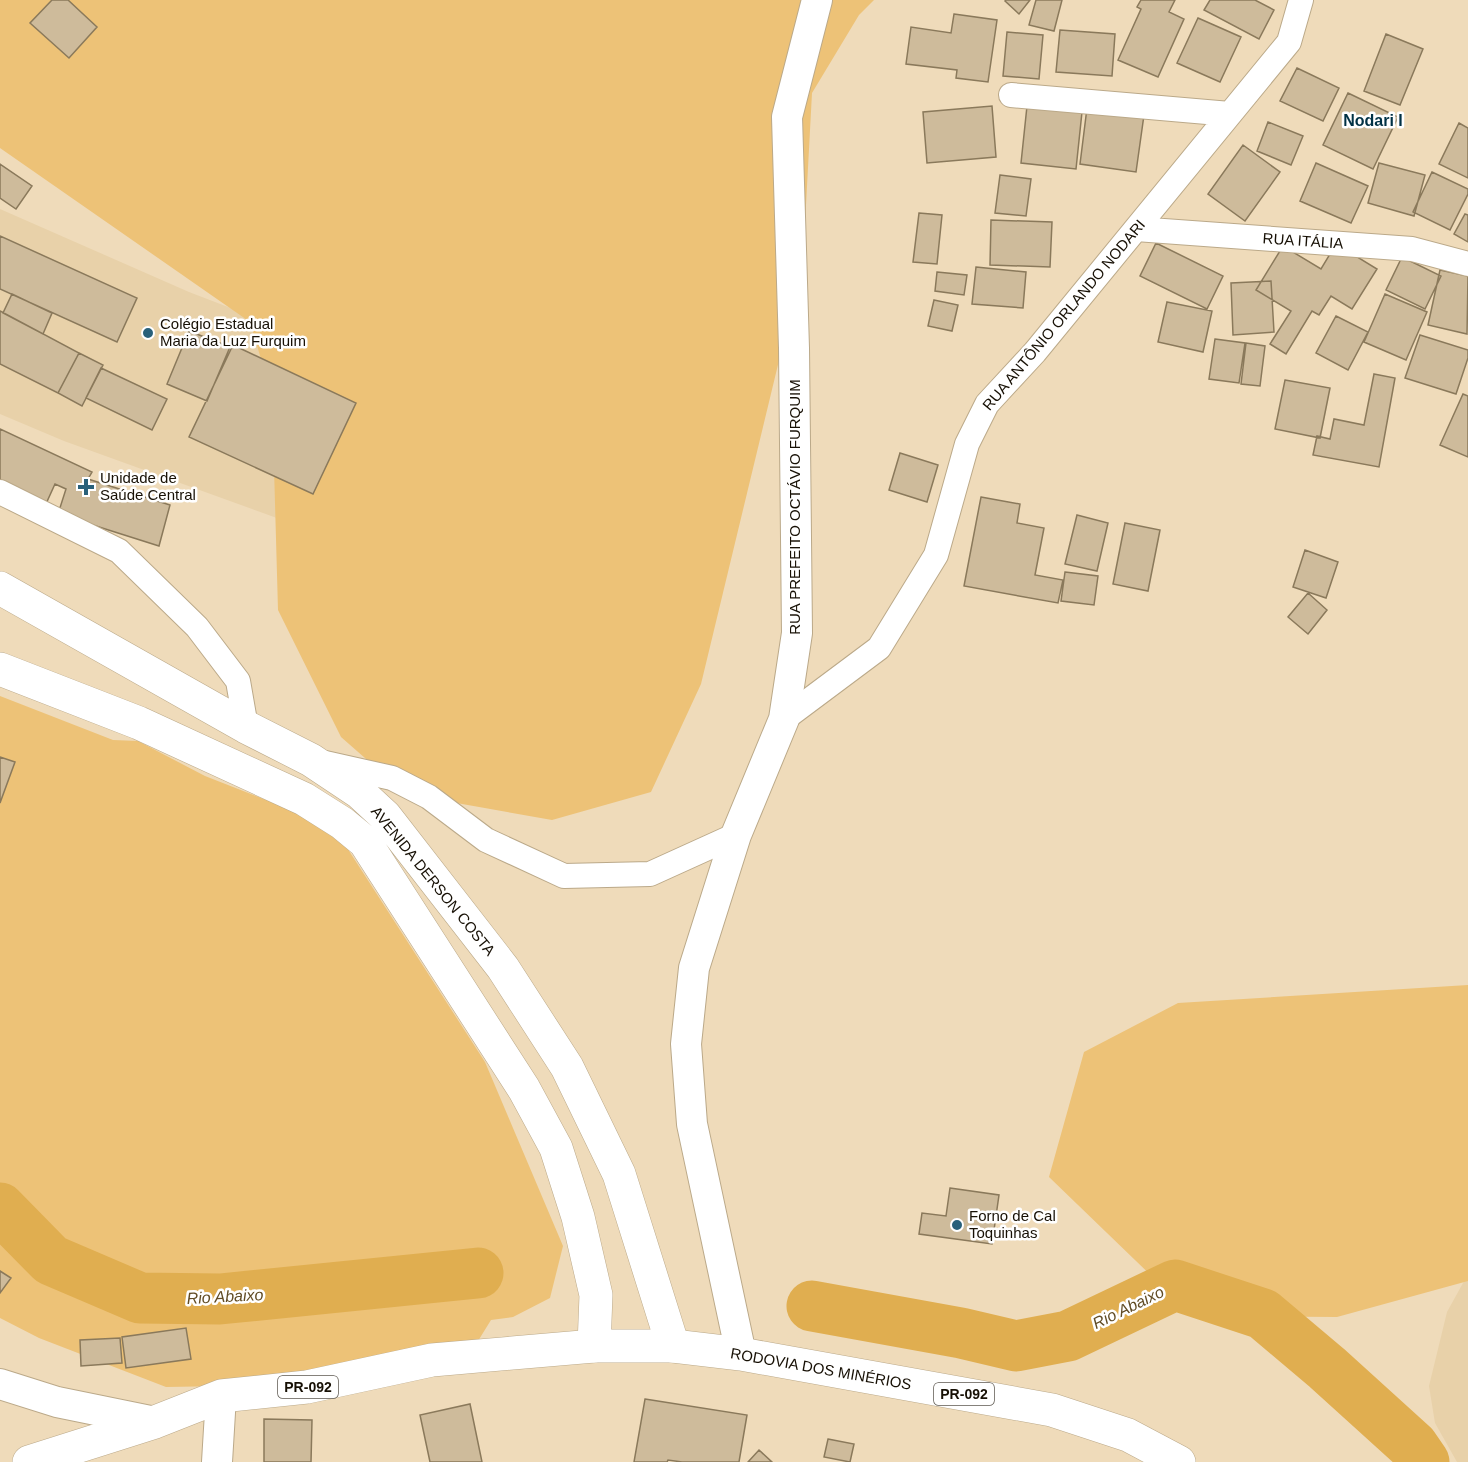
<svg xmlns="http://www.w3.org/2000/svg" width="1468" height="1462" viewBox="0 0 1468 1462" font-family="Helvetica,sans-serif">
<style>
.built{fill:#e8d1a9}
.green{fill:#edc277}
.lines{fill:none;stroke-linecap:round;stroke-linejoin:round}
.river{stroke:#e0ae50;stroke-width:51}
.building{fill:#cebb9b;stroke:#8a795b;stroke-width:1.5}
.minor-casing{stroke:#bba989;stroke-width:26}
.tertiary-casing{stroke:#bba989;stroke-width:32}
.secondary-casing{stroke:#bba989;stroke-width:34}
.primary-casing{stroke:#bba989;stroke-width:34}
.minor{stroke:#fff;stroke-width:24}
.tertiary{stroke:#fff;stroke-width:30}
.secondary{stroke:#fff;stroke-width:33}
.primary{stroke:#fff;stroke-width:33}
.poi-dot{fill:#28607a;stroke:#fff;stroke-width:2}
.labels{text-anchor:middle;stroke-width:5;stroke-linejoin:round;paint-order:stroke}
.shield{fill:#fff;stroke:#5d5850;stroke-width:1.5}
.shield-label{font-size:14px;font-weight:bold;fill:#171005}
.street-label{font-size:15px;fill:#171005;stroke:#fff}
.poi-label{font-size:15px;fill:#171005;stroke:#fff;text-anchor:start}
.neighbourhood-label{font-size:16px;font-weight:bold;fill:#003145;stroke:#fff}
.water-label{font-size:16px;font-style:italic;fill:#614c25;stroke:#fff}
</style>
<rect width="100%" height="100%" fill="#efdbba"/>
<path class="built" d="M0,209L189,292L402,374L324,535L64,441L0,414Z
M1468,1274V1462H1457L1435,1423L1429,1386L1447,1312Z"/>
<path class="green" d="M0,0H874L859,15L812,93L803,261L701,684L651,792L552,820L406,794L341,737L278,610L272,396L250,322L0,148Z
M0,696L113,740L138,741L205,776L333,826L485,1062L563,1246L550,1298L513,1317L491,1320L478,1341L346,1384L166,1387L39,1338L0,1318Z
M1468,985V1281L1337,1317L1193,1316L1049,1177L1084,1052L1178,1003Z"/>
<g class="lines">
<path class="river" d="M0,1208L51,1260L140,1298L220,1299L478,1273
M812,1306L961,1333L1016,1346L1068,1336L1175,1285L1263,1314L1327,1368L1413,1446L1424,1462"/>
</g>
<path class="building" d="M52,0H68L97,27L69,58L30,23Z
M1006,0H1030L1019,14L1005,1Z
M1036,0H1062L1054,31L1029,25Z
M1141,0H1175L1169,12L1184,19L1158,77L1118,60L1141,9L1137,7Z
M1210,0H1255L1274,10L1259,39L1204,10Z
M954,14L997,20L988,82L956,78L957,70L906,64L911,27L951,33Z
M1198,18L1241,37L1220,82L1177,63Z
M1060,30L1115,34L1112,76L1056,72Z
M1007,32L1043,35L1039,79L1003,76Z
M1386,34L1423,49L1400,105L1364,91Z
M1297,68L1339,88L1323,121L1280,101Z
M1348,93L1398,117L1373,169L1323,145Z
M992,106L996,157L927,163L923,112Z
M1027,106L1082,112L1076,169L1021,163Z
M1087,108L1144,115L1136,172L1080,164Z
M1268,122L1303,136L1291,165L1257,151Z
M1459,123L1468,128V178L1439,164Z
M1243,145L1280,172L1245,221L1208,194Z
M1316,163L1368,186L1351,223L1300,201Z
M1379,163L1425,175L1414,216L1368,203Z
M0,164L32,186L16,209L0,198Z
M1432,172L1468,189V194L1450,230L1413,212Z
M1000,175L1031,179L1026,216L995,213Z
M919,213L942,215L937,264L913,262Z
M1465,214L1468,215V242L1454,234Z
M991,220L1052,222L1050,267L990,265Z
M0,236L137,298L117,342L0,289Z
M1156,243L1223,276L1207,309L1140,276Z
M1336,244L1377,269L1352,309L1331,296L1319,315L1312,311L1286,354L1270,344L1291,311L1256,290L1283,246L1321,269Z
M1402,257L1441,276L1425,309L1386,290Z
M976,267L1026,272L1023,308L972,304Z
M1440,270L1468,276L1467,334L1428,325Z
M937,272L967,275L964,295L935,291Z
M1271,281L1274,332L1233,335L1231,283Z
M12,294L52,313L43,334L3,313Z
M1385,294L1427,312L1406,360L1364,342Z
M934,300L958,305L952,331L928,326Z
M1167,302L1212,311L1203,352L1158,342Z
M0,311L79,353L58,393L0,364Z
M1336,316L1368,332L1348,370L1316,353Z
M189,331L230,347L207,401L167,384Z
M1420,335L1468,350V358L1456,394L1405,378Z
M1215,339L1245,343L1239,383L1209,379Z
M1246,343L1265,346L1260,386L1241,384Z
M233,345L356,403L313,494L189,437Z
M79,353L103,365L82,406L58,393Z
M101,368L167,399L152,430L86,398Z
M1374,374L1395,378L1379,467L1313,455L1317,436L1330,439L1334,419L1364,425Z
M1285,380L1330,388L1320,438L1275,429Z
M1463,394L1468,396V457L1440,445Z
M0,429L92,472L88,479L170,505L159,546L58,514L66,489L55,484L45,506L0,484Z
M900,453L938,465L927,502L889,490Z
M981,497L1020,504L1017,523L1044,528L1035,575L1063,580L1058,603L964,586Z
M1077,515L1108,523L1097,571L1065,564Z
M1125,523L1160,530L1148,591L1113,584Z
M1305,550L1338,562L1326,598L1293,587Z
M1065,572L1098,576L1094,605L1061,601Z
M1308,593L1327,610L1308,634L1288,617Z
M0,757L15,762L0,803Z
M950,1188L999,1195L992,1244L919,1234L922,1213L946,1216Z
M0,1271L11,1278L0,1293Z
M186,1328L191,1359L126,1368L122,1337Z
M120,1338L122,1363L81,1366L80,1340Z
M645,1399L747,1415L739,1462H682L668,1460L667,1462H634Z
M470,1404L482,1462H430L420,1415Z
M264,1419L312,1420L311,1462H264Z
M828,1439L854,1444L850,1462L824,1457Z
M759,1450L772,1462H748Z"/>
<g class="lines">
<g class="minor-casing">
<path id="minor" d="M1011,95L1230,114
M1136,229L1412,249L1468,264
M0,492L119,551L197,627L238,681L246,727
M784,719L879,648L936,555L967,444L987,404L1035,352L1289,42L1301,0
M325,763L392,778L429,797L486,840L564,876L650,874L736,835"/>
</g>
<g class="tertiary-casing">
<path id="tertiary" d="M741,1354L692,1124L686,1044L694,968L736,835L784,719L797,633L794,348L787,117L817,0
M0,1384L57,1402L155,1422
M217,1462L221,1396"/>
</g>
<g class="secondary-casing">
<path id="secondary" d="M0,588L246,727L311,760L359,792L385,816L503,968L567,1067L619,1174L673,1346
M0,669L139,723L304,799L342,823L365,842L524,1089L556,1148L578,1217L596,1295L594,1346"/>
</g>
<g class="primary-casing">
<path id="primary" d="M29,1462L155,1422L221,1396L307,1387L432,1360L594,1346H673L741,1354L1052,1410L1128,1435L1179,1462"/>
</g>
<use href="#minor" class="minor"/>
<use href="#tertiary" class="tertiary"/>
<use href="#secondary" class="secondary"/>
<use href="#primary" class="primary"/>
</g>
<g class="poi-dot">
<circle cx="148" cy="333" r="6"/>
<path d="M83 478h6v6h6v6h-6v6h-6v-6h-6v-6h6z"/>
<circle cx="957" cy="1225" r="6"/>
</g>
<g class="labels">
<g class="shield">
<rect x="278" y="1376" width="60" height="22" rx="4.5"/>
<rect x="934" y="1383" width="60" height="22" rx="4.5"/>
</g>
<g class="shield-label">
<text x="308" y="1392">PR-092</text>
<text x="964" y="1399">PR-092</text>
</g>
<g class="street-label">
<text transform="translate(1303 241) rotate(4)" y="5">RUA ITÁLIA</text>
<text transform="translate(1064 315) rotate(-50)" y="5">RUA ANTÔNIO ORLANDO NODARI</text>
<text transform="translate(795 507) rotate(-90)" y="5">RUA PREFEITO OCTÁVIO FURQUIM</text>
<text transform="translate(433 881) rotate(51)" y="5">AVENIDA DERSON COSTA</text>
<text transform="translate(821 1369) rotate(10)" y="5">RODOVIA DOS MINÉRIOS</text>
</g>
<g class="poi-label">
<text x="160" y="329">Colégio Estadual<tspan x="160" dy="17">Maria da Luz Furquim</tspan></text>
<text x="100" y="483">Unidade de<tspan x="100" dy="17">Saúde Central</tspan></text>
<text x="969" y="1221">Forno de Cal<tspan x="969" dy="17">Toquinhas</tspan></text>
</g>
<g class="neighbourhood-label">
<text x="1373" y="126">Nodari I</text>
</g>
<g class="water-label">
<text transform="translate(225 1296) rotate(-3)" y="6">Rio Abaixo</text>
<text transform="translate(1128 1307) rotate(-26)" y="6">Rio Abaixo</text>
</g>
</g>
</svg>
